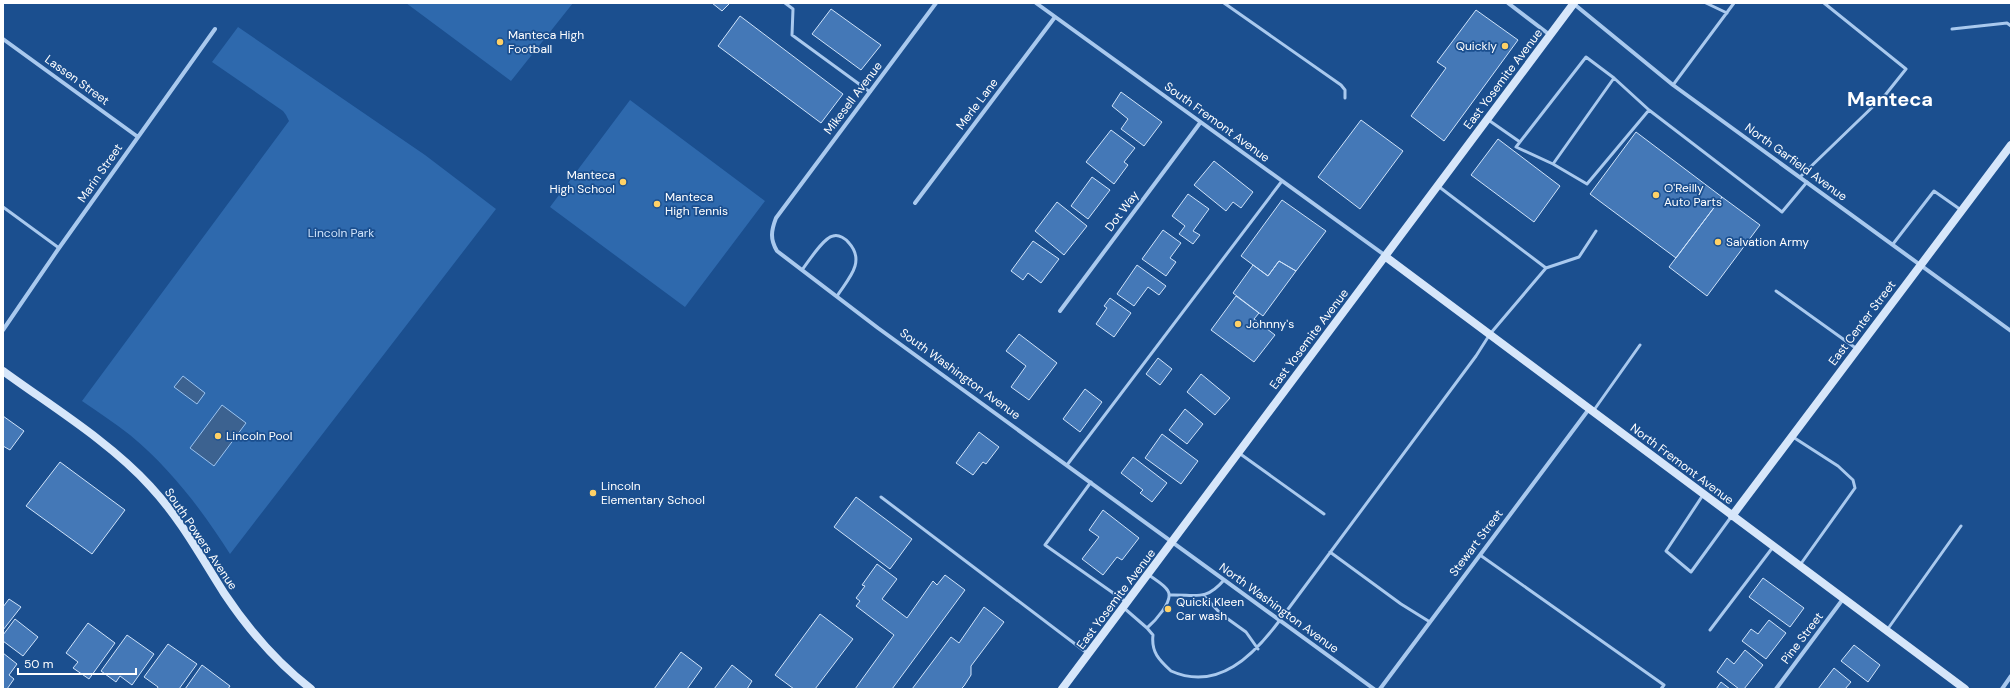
<svg xmlns="http://www.w3.org/2000/svg" width="2014" height="692" viewBox="0 0 2014 692" font-family="'DM Sans',sans-serif">
<style>
.green{fill:#2e69ad}
.water{fill:#3c6290;stroke:#9cc4f0}
.building{fill:#4478b7;stroke:#cfe3fa}
.lines{fill:none;stroke-linecap:round;stroke-linejoin:round}
.lane{stroke:#a9c9ee;stroke-width:3}
.street{stroke:#a9c9ee;stroke-width:4}
.secondary{stroke:#d6e6fa;stroke-width:8}
.poi-dot{fill:#ffd166;stroke:#1b4f8f;stroke-width:1.5}
.labels{text-anchor:middle;stroke-width:3.5;stroke-linejoin:round;paint-order:stroke}
.poi-label{font-size:12px;fill:#fff;stroke:#1b4f8f;text-anchor:start}
.street-label{font-size:12px;fill:#fff;stroke:#1b4f8f}
.park-label{font-size:12px;fill:#cfe3fa;stroke:#1b4f8f}
.town-label{font-size:20px;font-weight:bold;fill:#fff;stroke:#1b4f8f}
</style>
<rect width="100%" height="100%" fill="#1b4f8f"/>
<path class="green" d="M406,3H573L511,81Z
M238,27L425,155L496,209L230,554C202,510 171,469 130,435C115,423 98,412 82,401L289,121L286,115L283,111L212,62Z
M630,100L765,201L685,307L550,207Z"/>
<path class="water" d="M183,376L205,393L197,404L174,387Z
M222,405L246,423L214,466L190,448Z"/>
<path class="building" d="M712,3H730L722,11Z
M831,9L881,45L861,70L812,34Z
M1476,10L1518,40L1444,141L1411,116L1446,68L1437,62Z
M740,16L843,94L821,123L718,46Z
M1121,92L1162,122L1144,146L1121,129L1128,119L1112,106Z
M1361,120L1403,151L1360,209L1318,177Z
M1111,130L1135,148L1124,162L1128,165L1114,184L1086,162Z
M1636,132L1722,197L1676,258L1590,194Z
M1498,139L1560,186L1534,222L1471,175Z
M1214,161L1253,192L1241,208L1233,202L1226,211L1194,185Z
M1092,177L1110,190L1088,219L1071,206Z
M1188,194L1209,209L1193,231L1200,235L1193,244L1179,234L1185,226L1172,216Z
M1722,197L1760,225L1707,296L1669,267Z
M1282,200L1326,231L1296,271L1279,261L1268,276L1241,256Z
M1057,202L1087,226L1064,255L1035,231Z
M1163,230L1181,243L1170,258L1176,262L1166,276L1142,259Z
M1033,241L1059,259L1041,283L1028,273L1023,280L1011,271Z
M1279,261L1296,271L1263,316L1233,293L1253,265L1268,276Z
M1137,265L1166,286L1159,295L1148,287L1134,306L1117,294Z
M1236,296L1259,313L1254,319L1275,335L1254,362L1211,330Z
M1110,298L1131,313L1114,337L1096,324L1107,308L1104,306Z
M1019,334L1057,363L1029,400L1011,387L1026,366L1006,351Z
M1158,358L1172,369L1160,385L1146,374Z
M1201,374L1230,398L1215,415L1187,392Z
M1085,389L1102,402L1080,432L1063,419Z
M1185,409L1203,424L1187,444L1169,430Z
M3,416L24,431L10,450L3,446Z
M979,432L999,447L986,464L983,462L973,475L956,463Z
M1162,434L1198,461L1181,484L1145,458Z
M1133,457L1167,483L1152,502L1140,493L1143,490L1121,473Z
M60,462L125,510L92,554L26,506Z
M856,497L912,539L890,569L834,527Z
M1103,510L1139,538L1122,560L1117,557L1103,575L1082,559L1099,537L1089,530Z
M877,564L897,579L882,599L907,618L933,581L937,585L945,575L965,590L892,689H855L894,635L856,606L860,601L856,598L865,586L862,585Z
M1763,578L1804,608L1790,627L1749,597Z
M9,599L21,607L3,630V607Z
M984,607L1004,622L971,666V675L964,686L961,689H912L951,637L959,643Z
M820,614L853,639L815,689H794L775,675Z
M15,619L38,637L23,656L3,641V635Z
M1769,620L1786,633L1766,659L1742,641L1751,629L1758,634Z
M88,623L115,643L89,679L73,668L78,662L66,653Z
M127,635L154,654L132,685L120,676L116,682L101,671Z
M168,644L197,664L179,689H157L158,687L144,677Z
M1854,645L1880,665L1868,682L1841,661Z
M1745,650L1763,665L1744,689H1739L1717,672L1727,658L1734,664Z
M681,652L702,668L687,689H654Z
M3,653L17,664L9,675L14,679L7,689H3Z
M202,665L230,686L228,689H185Z
M732,665L752,681L747,689H714Z
M1834,668L1851,682L1845,689H1818Z
M1721,682L1730,689H1716Z"/>
<g class="lines">
<path class="lane" d="M785,3L793,9L792,35L870,92
M1224,3L1341,85L1345,90V98
M1706,3L1727,13
M1952,29L2007,23L2011,26
M1614,78L1553,164L1587,184L1649,110L1782,212L1807,182
M1673,85L1734,3
M1487,119L1520,142
M1553,164L1516,147L1586,57L1614,78L1649,110
M1800,177L1886,94L1906,69L1824,3
M3,207L59,248
M1893,244L1934,191L1961,210
M1546,268L1579,257L1596,231
M802,270C809,261 823,238 833,236C839,234 846,239 849,243C866,262 848,279 837,296
M1776,291L1857,349
M1594,410L1640,345
M1793,437L1838,466L1853,480L1855,488L1800,565
M1239,453L1324,514
M1067,465L1282,181
M1091,482L1045,545L1126,602
M1703,495L1666,551L1691,572L1731,517
M881,497L1087,653
M1330,552L1401,604L1430,622
M1480,555L1664,685L1661,689
M1169,595C1196,594 1205,602 1224,580
M1204,596L1221,614L1246,632L1258,649
M1124,608L1147,628L1153,635C1151,652 1159,660 1171,671C1218,692 1254,655 1280,620L1476,356L1490,334L1546,268L1438,186
M1147,628C1154,622 1174,601 1168,591C1165,585 1154,579 1149,575
M1710,630L1773,547
M1887,630L1961,526"/>
<path class="street" d="M936,3L776,218C771,231 770,239 777,251L878,328L1374,689
M1036,3L1386,256
M1508,3L1550,35
M1574,4L1673,85L2011,331
M3,39L138,137
M915,203L1055,17
M1060,311L1200,123
M3,330L59,248L215,29
M1380,689L1589,409
M1776,689L1843,599
M2002,689L2011,676"/>
<path class="secondary" d="M1386,257L1965,689
M3,371C51,406 110,442 150,486C180,518 201,557 224,593C248,629 276,662 311,689
M1732,516L2011,145
M1062,689L1574,3"/>
</g>
<g class="poi-dot">
<circle cx="500" cy="42" r="4"/>
<circle cx="1505" cy="46" r="4"/>
<circle cx="623" cy="182" r="4"/>
<circle cx="1656" cy="195" r="4"/>
<circle cx="657" cy="204" r="4"/>
<circle cx="1718" cy="242" r="4"/>
<circle cx="1238" cy="324" r="4"/>
<circle cx="218" cy="436" r="4"/>
<circle cx="593" cy="493" r="4"/>
<circle cx="1168" cy="609" r="4"/>
</g>
<g class="labels">
<g class="poi-label">
<text x="508" y="39">Manteca High<tspan x="508" dy="14">Football</tspan></text>
<text x="1497" y="50" text-anchor="end">Quickly</text>
<text x="615" y="179" text-anchor="end">Manteca<tspan x="615" dy="14">High School</tspan></text>
<text x="1664" y="192">O'Reilly<tspan x="1664" dy="14">Auto Parts</tspan></text>
<text x="665" y="201">Manteca<tspan x="665" dy="14">High Tennis</tspan></text>
<text x="1726" y="246">Salvation Army</text>
<text x="1246" y="328">Johnny's</text>
<text x="226" y="440">Lincoln Pool</text>
<text x="601" y="490">Lincoln<tspan x="601" dy="14">Elementary School</tspan></text>
<text x="1176" y="606">Quicki Kleen<tspan x="1176" dy="14">Car wash</tspan></text>
</g>
<g class="street-label">
<text transform="translate(1503 79) rotate(-53)" y="4">East Yosemite Avenue</text>
<text transform="translate(77 80) rotate(36)" y="4">Lassen Street</text>
<text transform="translate(853 98) rotate(-53)" y="4">Mikesell Avenue</text>
<text transform="translate(977 104) rotate(-53)" y="4">Merle Lane</text>
<text transform="translate(1217 122) rotate(36)" y="4">South Fremont Avenue</text>
<text transform="translate(1796 162) rotate(36)" y="4">North Garfield Avenue</text>
<text transform="translate(100 173) rotate(-55)" y="4">Marin Street</text>
<text transform="translate(1122 211) rotate(-53)" y="4">Dot Way</text>
<text transform="translate(1862 323) rotate(-53)" y="4">East Center Street</text>
<text transform="translate(1309 339) rotate(-53)" y="4">East Yosemite Avenue</text>
<text transform="translate(960 374) rotate(36)" y="4">South Washington Avenue</text>
<text transform="translate(1682 464) rotate(37)" y="4">North Fremont Avenue</text>
<text transform="translate(201 539) rotate(56)" y="4">South Powers Avenue</text>
<text transform="translate(1476 543) rotate(-53)" y="4">Stewart Street</text>
<text transform="translate(1116 599) rotate(-53)" y="4">East Yosemite Avenue</text>
<text transform="translate(1279 608) rotate(36)" y="4">North Washington Avenue</text>
<text transform="translate(1802 638) rotate(-53)" y="4">Pine Street</text>
</g>
<g class="park-label">
<text x="341" y="237">Lincoln Park</text>
</g>
<g class="town-label">
<text x="1890" y="106">Manteca</text>
</g>
</g>
<rect width="2014" height="692" fill="none" stroke="#ffffff" stroke-width="8"/>
<path d="M18 668v6h118v-6" fill="none" stroke="#ffffff" stroke-width="2"/>
<text x="24" y="668" font-size="12" fill="#ffffff" stroke="#1b4f8f" stroke-width="3" paint-order="stroke">50 m</text>
</svg>
